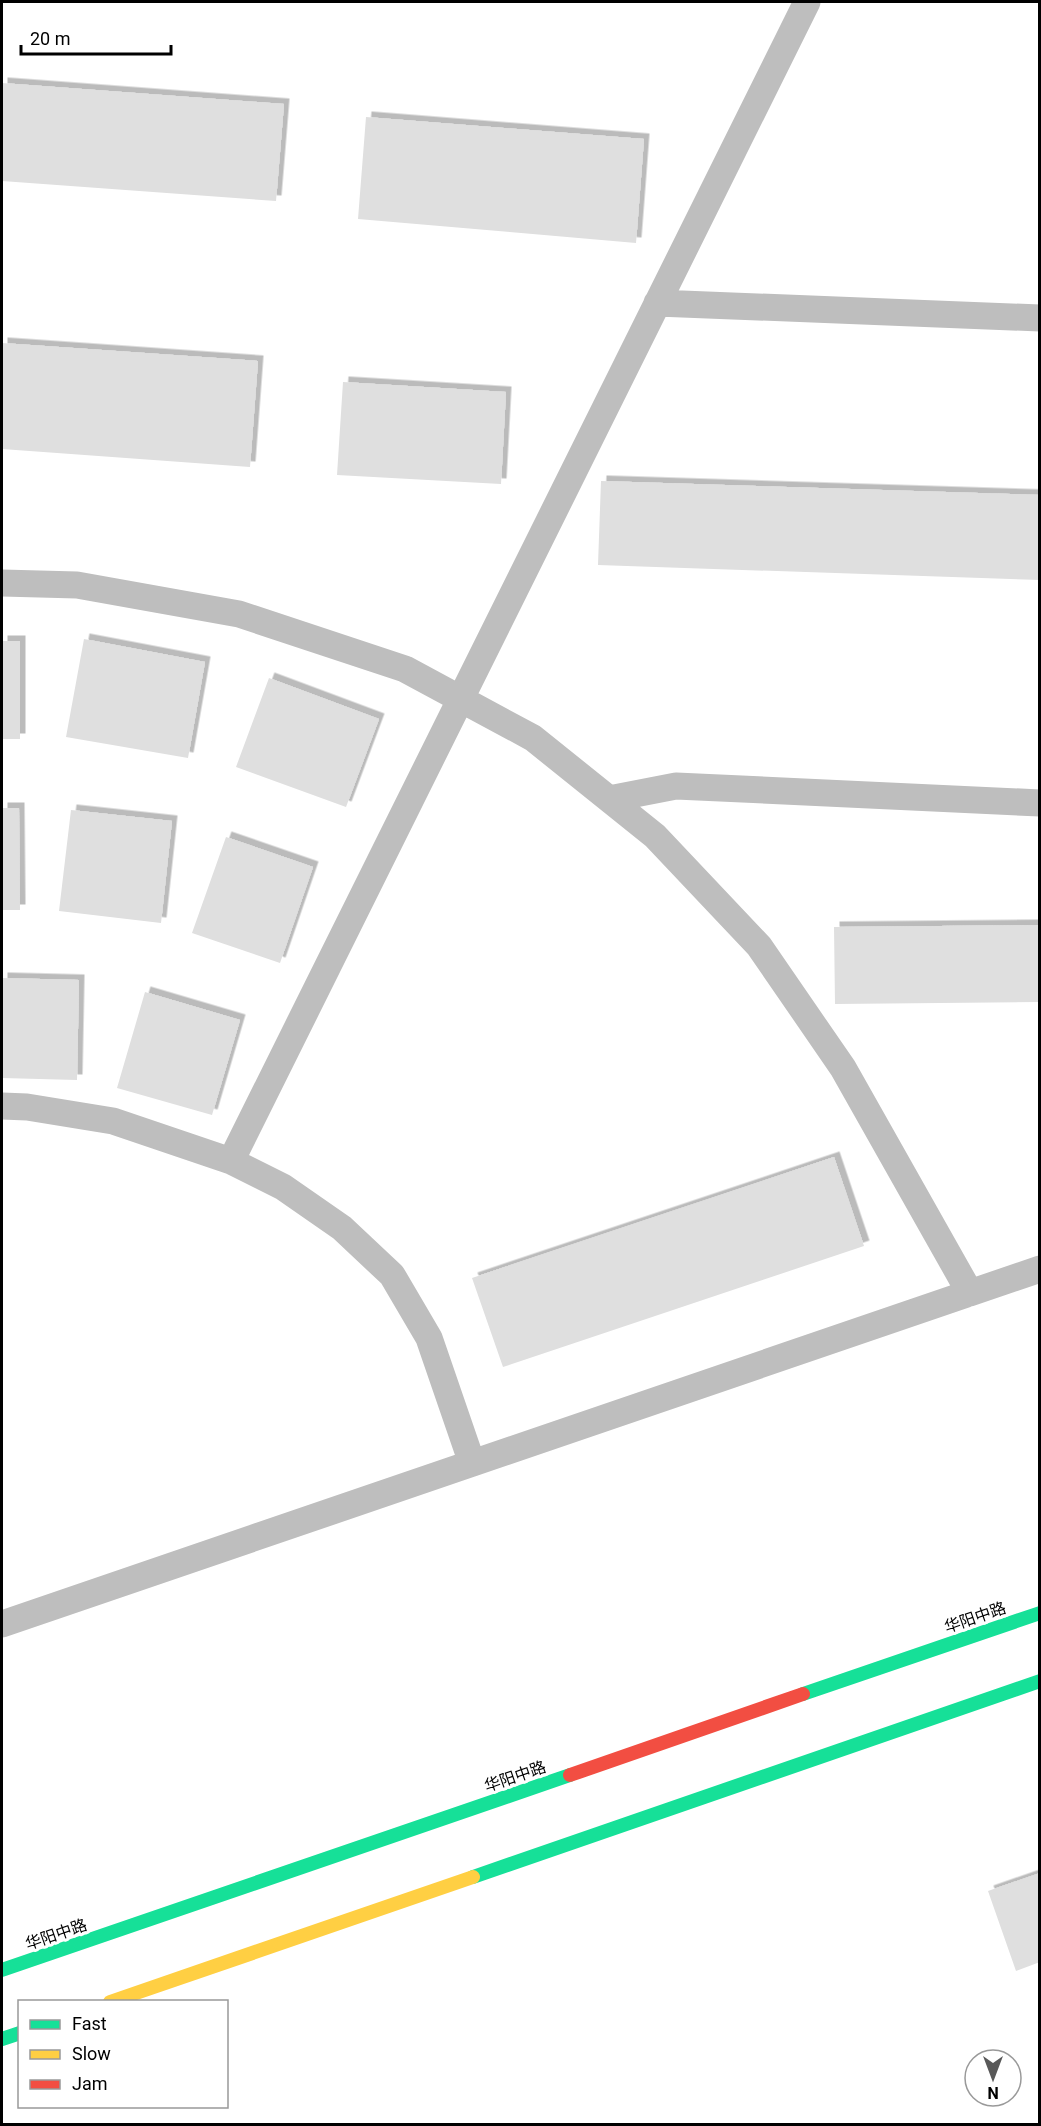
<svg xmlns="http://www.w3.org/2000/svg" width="1041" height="2126" viewBox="0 0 1041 2126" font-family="Roboto,'Noto Sans SC',sans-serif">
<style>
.building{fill:#dfdfdf;filter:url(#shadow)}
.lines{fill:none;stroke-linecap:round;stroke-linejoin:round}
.lane{stroke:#bebebe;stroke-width:27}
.fast{stroke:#16e098;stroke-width:14}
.slow{stroke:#ffcf43;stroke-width:14}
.jam{stroke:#f24e42;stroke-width:14}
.labels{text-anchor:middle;stroke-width:6;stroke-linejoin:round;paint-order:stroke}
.street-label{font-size:16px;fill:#000;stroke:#fff}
</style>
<defs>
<filter id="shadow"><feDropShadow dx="5.5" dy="-5.5" stdDeviation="0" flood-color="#0004"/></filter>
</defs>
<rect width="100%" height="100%" fill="#fff"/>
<path class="building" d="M2,83L284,104L276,201L2,181Z
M366,117L644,139L636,243L358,219Z
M2,343L258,361L250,467L2,449Z
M343,382L506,392L501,484L337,475Z
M601,481L1040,495V580L598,565Z
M84,639L205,662L188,758L66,737Z
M2,641H20V739H2Z
M269,678L379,719L346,807L236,767Z
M2,808H19L20,910H2Z
M71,810L172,821L161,923L59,911Z
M226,837L313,867L280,963L192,933Z
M1040,925V1002L835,1004L834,927Z
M2,978L79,980L77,1080L2,1078Z
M145,992L240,1020L212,1115L117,1088Z
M834,1157L864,1246L503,1367L472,1278Z
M1040,1873V1962L1016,1971L988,1891Z"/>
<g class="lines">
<path class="lane" d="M657,303L1040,318
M2,583L77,585L239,614L405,669L533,738L655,836L759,946L843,1068L970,1293
M609,799L676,786L1040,803
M2,1106L27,1107L113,1121L231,1161L283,1187L342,1228L392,1275L429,1338L472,1463
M231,1161L807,2
M2,1624L1040,1269"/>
<path class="fast" d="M803,1694L1040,1613
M473,1877L1040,1681
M2,1970L570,1775
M2,2039L20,2033"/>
<path class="slow" d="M110,2002L473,1877"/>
<path class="jam" d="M570,1775L803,1694"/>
</g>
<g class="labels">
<g class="street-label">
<text transform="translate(975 1617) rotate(-19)" y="6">华阳中路</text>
<text transform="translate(515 1776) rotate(-19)" y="6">华阳中路</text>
<text transform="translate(56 1934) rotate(-19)" y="6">华阳中路</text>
</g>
</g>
<rect width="1041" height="2126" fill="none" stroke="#000000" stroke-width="6"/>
<rect x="18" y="2000" width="210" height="108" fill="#ffffff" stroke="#999999" stroke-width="1.5"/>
<rect x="30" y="2020" width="30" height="9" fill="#16e098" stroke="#999999" stroke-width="1.5"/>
<text x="72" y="2030" font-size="18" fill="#000000">Fast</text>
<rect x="30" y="2050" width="30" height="9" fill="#ffcf43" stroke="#999999" stroke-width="1.5"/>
<text x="72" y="2060" font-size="18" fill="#000000">Slow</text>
<rect x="30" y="2080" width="30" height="9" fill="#f24e42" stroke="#999999" stroke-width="1.5"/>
<text x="72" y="2090" font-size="18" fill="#000000">Jam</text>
<g transform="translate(993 2078) rotate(180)"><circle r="28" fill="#ffffff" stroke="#999999" stroke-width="1.5"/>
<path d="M0-4.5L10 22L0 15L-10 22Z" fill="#595959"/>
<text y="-9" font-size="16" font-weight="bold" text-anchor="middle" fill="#000000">N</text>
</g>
<path d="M21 45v9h150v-9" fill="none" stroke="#000000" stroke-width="3"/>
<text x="30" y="45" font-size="18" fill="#000000" stroke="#ffffff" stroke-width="4.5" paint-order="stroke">20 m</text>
</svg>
